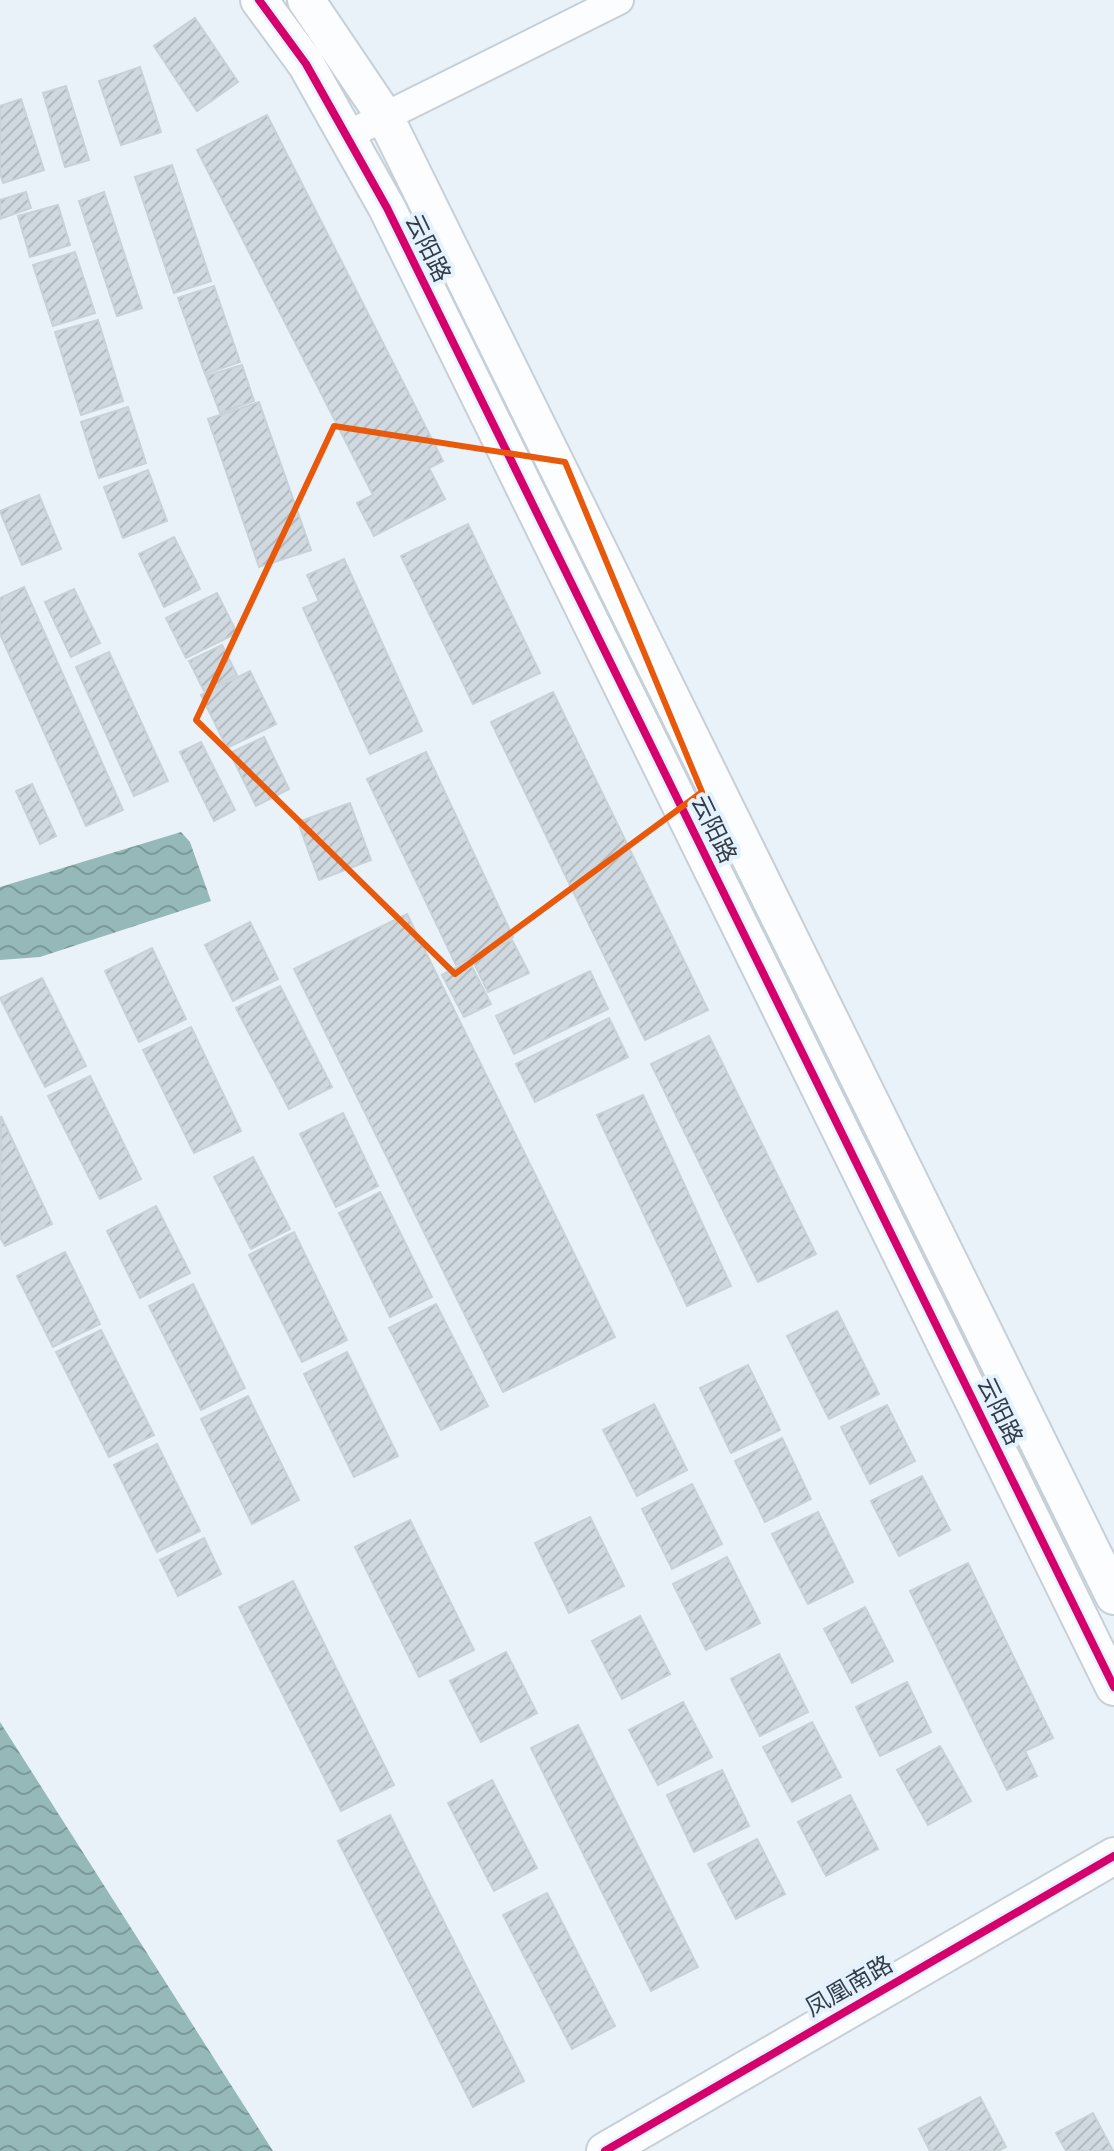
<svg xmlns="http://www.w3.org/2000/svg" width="1114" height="2151" viewBox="0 0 1114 2151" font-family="Karla,'Noto Sans SC',sans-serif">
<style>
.water{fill:url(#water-waves)}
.building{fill:url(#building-hatch);stroke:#c7d2d7;stroke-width:2}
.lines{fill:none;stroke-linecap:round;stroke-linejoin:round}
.minor-casing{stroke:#c7cfd7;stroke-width:32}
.tertiary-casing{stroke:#c7cfd7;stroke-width:40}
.minor{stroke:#fcfdfe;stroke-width:28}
.tertiary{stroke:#fcfdfe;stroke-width:36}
.cycleway-casing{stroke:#e4f2ff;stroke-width:13}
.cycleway{stroke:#d6006c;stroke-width:8}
.marked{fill:none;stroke:#e8590c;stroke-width:6;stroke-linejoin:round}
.labels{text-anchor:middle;stroke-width:8;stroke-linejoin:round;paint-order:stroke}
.street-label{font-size:24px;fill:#343d46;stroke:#e4f2ff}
</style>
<defs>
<pattern id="water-waves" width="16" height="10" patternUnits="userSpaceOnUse" patternTransform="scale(2)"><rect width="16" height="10" fill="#95b9b9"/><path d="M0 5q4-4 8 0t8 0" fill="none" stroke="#7a9898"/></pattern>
<pattern id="building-hatch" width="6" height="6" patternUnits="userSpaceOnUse" patternTransform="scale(2)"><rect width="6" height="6" fill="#cfd9df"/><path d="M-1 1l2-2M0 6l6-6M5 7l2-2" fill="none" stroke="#b2bbc1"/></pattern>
</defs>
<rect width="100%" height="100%" fill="#eaf2f9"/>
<path class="water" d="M181,832L190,842L211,901L40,957L0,960V887Z
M0,1722L273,2151H0Z"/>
<path class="building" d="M195,18L238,82L197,111L154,46Z
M140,67L161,132L121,145L99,81Z
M66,86L89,160L65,167L43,93Z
M21,99L44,170L3,183L0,173V106Z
M267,115L443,461L429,468L445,499L374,536L357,503L373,495L197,150Z
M172,165L211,281L174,293L135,177Z
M26,192L31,208L0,219V200Z
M104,192L142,308L117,316L79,201Z
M58,205L70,245L30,257L18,216Z
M75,252L95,313L53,326L33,265Z
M214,286L240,362L205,374L178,298Z
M98,320L123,401L81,415L55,332Z
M242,365L254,401L220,413L206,376Z
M259,402L311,550L259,567L208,419Z
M128,407L146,463L99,478L81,422Z
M148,470L167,521L123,538L104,487Z
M39,495L61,549L22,565L0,511Z
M468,524L540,673L473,704L401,556Z
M174,537L200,589L164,607L139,554Z
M344,559L422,731L370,754L303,608L319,601L307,575Z
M24,587L123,810L86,826L0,634V598Z
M74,589L100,643L71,657L45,602Z
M217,593L237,633L186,658L166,618Z
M222,645L237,675L204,691L189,661Z
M109,652L168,781L134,796L76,667Z
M250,671L276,724L227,748L201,695Z
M553,692L708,1010L645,1040L491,722Z
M264,737L289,789L256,806L230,753Z
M201,742L235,810L214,821L180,752Z
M426,752L513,937L456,965L367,779Z
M32,784L56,836L40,844L16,791Z
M350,803L371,860L319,880L298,822Z
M407,914L615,1337L503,1392L294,969Z
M250,922L278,979L233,1001L205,945Z
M512,940L529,973L488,992L472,959Z
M152,948L186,1019L139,1042L105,971Z
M469,961L491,1004L464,1017L442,975Z
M590,971L608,1009L514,1054L496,1016Z
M42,978L86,1066L45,1087L0,998Z
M280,986L332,1087L289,1109L236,1008Z
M609,1018L628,1057L535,1102L516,1064Z
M191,1027L241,1131L194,1153L143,1050Z
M709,1036L816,1254L758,1282L651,1064Z
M90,1076L141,1179L100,1199L48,1096Z
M643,1095L731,1286L687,1306L597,1115Z
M343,1113L378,1186L336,1207L300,1134Z
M1,1116L52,1224L5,1246L0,1237Z
M253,1157L290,1229L251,1249L214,1177Z
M380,1192L432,1297L390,1317L339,1213Z
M156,1206L190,1273L140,1298L107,1231Z
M294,1232L347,1340L302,1362L249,1255Z
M65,1252L100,1324L53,1347L17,1276Z
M193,1284L245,1388L201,1410L149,1306Z
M436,1304L488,1406L441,1430L389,1328Z
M837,1311L879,1394L829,1419L787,1336Z
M101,1330L154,1435L109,1457L56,1352Z
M347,1352L398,1456L354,1477L304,1374Z
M748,1365L780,1430L731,1453L700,1388Z
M248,1396L299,1500L252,1524L201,1419Z
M654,1404L687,1470L637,1496L603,1430Z
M887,1405L915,1461L870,1484L841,1427Z
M782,1438L811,1499L765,1522L735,1461Z
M157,1444L200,1531L157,1552L114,1465Z
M922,1476L950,1530L899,1556L871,1501Z
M692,1484L722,1544L672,1569L642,1509Z
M818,1512L853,1582L808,1604L772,1534Z
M590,1517L624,1586L569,1613L535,1543Z
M410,1520L474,1650L419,1677L355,1547Z
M204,1538L221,1574L178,1596L160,1560Z
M727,1557L760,1623L706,1650L673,1584Z
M968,1563L1053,1738L1025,1751L1037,1776L1007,1790L910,1591Z
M293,1581L394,1785L341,1811L239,1607Z
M865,1607L893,1661L852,1683L824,1629Z
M640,1616L670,1674L622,1699L592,1641Z
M506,1652L537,1713L481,1742L450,1681Z
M779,1654L808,1712L760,1736L731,1679Z
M907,1682L931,1732L880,1756L856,1707Z
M683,1702L712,1757L658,1785L629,1730Z
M812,1722L841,1777L792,1802L763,1747Z
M578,1725L698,1967L651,1991L531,1748Z
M940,1746L971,1801L928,1825L897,1770Z
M722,1770L749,1826L694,1852L667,1795Z
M492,1780L537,1868L494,1891L448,1803Z
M850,1795L878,1849L826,1876L798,1822Z
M390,1815L524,2081L473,2107L338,1841Z
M757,1839L785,1894L736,1919L708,1864Z
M547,1893L615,2026L572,2049L503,1915Z
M980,2097L1006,2147L998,2151H930L919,2129Z
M1093,2113L1113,2151H1066L1056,2133Z"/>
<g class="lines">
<g class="minor-casing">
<path id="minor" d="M348,135L619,0"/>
</g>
<g class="tertiary-casing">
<path id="tertiary" d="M259,0L306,64L387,208L1114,1687
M306,0L385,117L1114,1596
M605,2151L1114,1856"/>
</g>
<use href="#minor" class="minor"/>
<use href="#tertiary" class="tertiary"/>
<g class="cycleway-casing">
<path id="cycleway" d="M259,0L306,64L387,208L1114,1687
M605,2151L1114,1856"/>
</g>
<use href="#cycleway" class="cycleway"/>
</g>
<path class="marked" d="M334,426L565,462L702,792L455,974L196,720Z"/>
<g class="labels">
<g class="street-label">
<text transform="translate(428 248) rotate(64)" y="8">云阳路</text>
<text transform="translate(714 829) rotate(64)" y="8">云阳路</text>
<text transform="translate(1000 1411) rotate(64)" y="8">云阳路</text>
<text transform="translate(849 1986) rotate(-30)" y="8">凤凰南路</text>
</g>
</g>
</svg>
